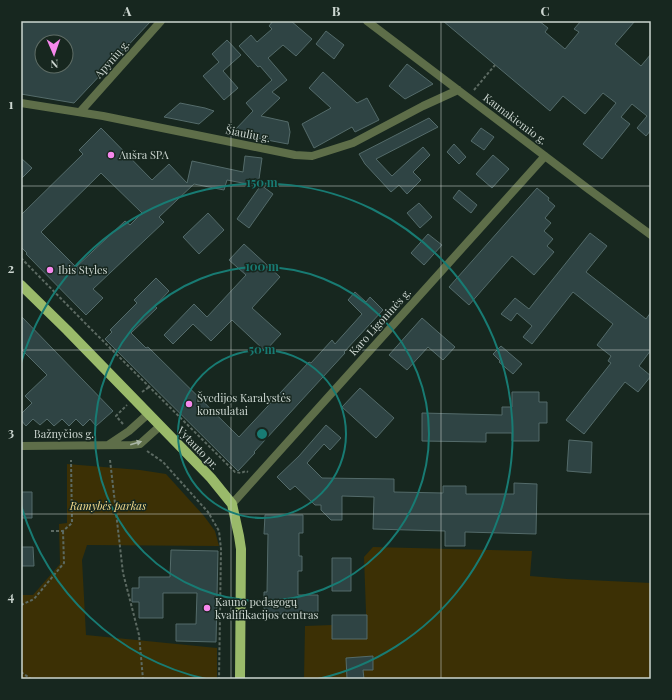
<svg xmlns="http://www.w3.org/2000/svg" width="672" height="700" viewBox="0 0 672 700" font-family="'Playfair Display',serif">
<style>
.green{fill:#3c3005}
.building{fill:#2f4444;stroke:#546b6a;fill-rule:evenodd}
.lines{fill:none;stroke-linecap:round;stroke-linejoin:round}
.path{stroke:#5c6a62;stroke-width:2;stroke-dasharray:3 2;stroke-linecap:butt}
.minor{stroke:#5e6e49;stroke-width:8}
.tertiary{stroke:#5e6e49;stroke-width:8}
.primary{stroke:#9aba6a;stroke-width:10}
.oneway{fill:#abb7a8}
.grid{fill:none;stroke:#ccd6d0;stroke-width:1;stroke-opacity:0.55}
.ring{fill:none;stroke:#187b73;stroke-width:2}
.poi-dot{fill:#f688ed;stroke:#17271f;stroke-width:1.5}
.labels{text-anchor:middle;stroke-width:3;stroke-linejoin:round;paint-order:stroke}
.street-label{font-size:11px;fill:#ccd6d0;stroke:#17271f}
.poi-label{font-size:11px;fill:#ccd6d0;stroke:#17271f;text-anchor:start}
.park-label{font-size:11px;font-style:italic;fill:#f3db8c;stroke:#17271f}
.centre{fill:#187b73;stroke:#17271f;stroke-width:2}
.ring-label{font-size:12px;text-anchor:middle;font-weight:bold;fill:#187b73;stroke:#17271f;stroke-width:3;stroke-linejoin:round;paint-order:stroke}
.neatline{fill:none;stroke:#ccd6d0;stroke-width:1.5}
.grid-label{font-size:13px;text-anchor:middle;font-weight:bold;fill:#ccd6d0}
</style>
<rect width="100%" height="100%" fill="#17271f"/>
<path class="green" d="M67,464L140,470L166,474L204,516L215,531L219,546L87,545L82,560L86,635L217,648V679H21V595H33L60,564L59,524L67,523Z
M373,547L532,551L530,576L567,579L651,583V679H304L305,626L332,625L333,639H367L364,557Z"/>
<path class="building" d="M21,21H151L74,103L21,94ZM42,42H66V66H42Z
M273,21H291L312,39L296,56L283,45L268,58L287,80L272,92L280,98L261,116L288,122L290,132L288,144L246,136L233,132L253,111L246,103L272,80L260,66L258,67L239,46L251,35L257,42L272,29L269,26Z
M443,21H539L548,28L545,32L565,49L579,32L574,29L581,21H635L615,44L641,66L651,54V130L646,136L637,128L647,116L632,104L621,117L630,124L602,159L583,144L616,103L603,93L585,114L563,96L550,111Z
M326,31L344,45L334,59L316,44Z
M227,40L241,55L223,71L238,88L224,100L203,76L219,62L212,54Z
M407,64L433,84L405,99L389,86Z
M323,72L357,103L367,98L379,120L355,132L352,127L314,148L302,124L331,108L309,88Z
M180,103L205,108L214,111L199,124L164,117Z
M429,118L438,127L376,159L392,176L423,147L430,155L413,172L421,180L407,194L399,185L391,192L365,164L359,154Z
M101,128L152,180L169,164L187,183L192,161L243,172L245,156L262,158L258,186L227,180L224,190L194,184L159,217L164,222L93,289L103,298L86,315L26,254L27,253L21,247V215L83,154L79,150ZM101,173L142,213L130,225L125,221L76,267L41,232Z
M481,128L494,137L484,150L471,141Z
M454,144L466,157L459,164L447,152Z
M493,155L509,169L492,188L476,174Z
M21,158L32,168L21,179Z
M261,185L273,194L249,228L237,219Z
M537,188L549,198L548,200L555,206L545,218L551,223L544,231L553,239L547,246L554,252L534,275L512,256L469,305L449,287Z
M459,190L477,205L471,213L453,198Z
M419,203L432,217L420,228L407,213Z
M208,213L224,230L199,254L183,237Z
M590,233L607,246L586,272L646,319L651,312V350L639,366L651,376L638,392L625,382L584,434L566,420L611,363L608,361L611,356L597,345L613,324L573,292L532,344L523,337L532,326L517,313L511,321L501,314L515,298L529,309Z
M428,234L442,245L424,265L411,253Z
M244,244L280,277L252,308L281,334L265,351L232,320L211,341L193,324L173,344L164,335L194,304L207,317L246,275L229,260Z
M156,278L169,291L155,306L157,308L131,333L146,348L148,347L239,437L309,362L311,363L332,340L335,344L362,314L348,300L355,292L366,302L370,297L383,310L344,352L345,353L254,452L255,453L238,471L105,339L112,332L110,330L137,303L134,300Z
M21,316L113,411L96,426L90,419L83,426L76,419L69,426L62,419L54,426L47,419L40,425L33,419L26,426L21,420V414L32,403L25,396L47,375L21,349Z
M422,318L455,347L443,360L428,347L407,370L389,355Z
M501,346L522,364L513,374L499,362L500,361L493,354Z
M360,388L394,418L376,438L342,407Z
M512,392H539V402H547V423H539V441H512V433H486V442L422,441V413L502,415V407H512Z
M326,425L341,438L330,450L324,444L307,463L322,478L394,479V492L443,493V486H466V494H514V483L537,484L536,534L465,532V546H445V531L373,529L374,497L342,496V520H331L321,510V505H315L295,486L290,490L277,477L299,456Z
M569,440L592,442L591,473L567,471Z
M21,492H32V518H21Z
M265,515H303V533H299V556H302V571H298V595H318V614H264V592H267L268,534H264Z
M21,547H33L34,566H21Z
M171,550L218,551L216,642L176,641V624H196L197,593H163V618H139V602H132V588H139V577H170Z
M332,558H351V591H332Z
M332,615H367V639H332Z
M373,656V670H363L364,679H347L346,658Z"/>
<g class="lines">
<path class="path" d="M474,90L495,65
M21,258L88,326L235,472L241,473L246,471L248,472
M142,392L149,387
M123,424L116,416L127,405
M147,451L163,462L208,512L219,531L221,549L219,679
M110,460L123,573L139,635L143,679
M51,531H63L72,523L71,460
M21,605L34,599L64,563L63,531
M21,672L31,679"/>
<path class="minor" d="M367,21L587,188L651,235
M21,103L103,116L295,155L312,156L353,143L423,106L458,90
M80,112L161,21
M232,504L545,156"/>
<path class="tertiary" d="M108,445L129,431L148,414
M21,446L132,445L140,444L160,426"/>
<path class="primary" d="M21,285L67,330L211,478L232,504L239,536L241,549L240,679"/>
</g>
<defs><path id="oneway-solid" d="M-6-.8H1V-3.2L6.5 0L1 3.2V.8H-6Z"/></defs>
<use class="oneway" href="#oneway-solid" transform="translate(136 443) rotate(-16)"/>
<path class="grid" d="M231,21V679M441,21V679M21,186H651M21,350H651M21,514H651"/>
<g class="ring">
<circle cx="262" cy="434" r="84"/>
<circle cx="262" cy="434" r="167"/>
<path d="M206 679A251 251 0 0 1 21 505M21 363A251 251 0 1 1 318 679"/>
</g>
<g class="poi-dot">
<circle cx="111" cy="155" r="4"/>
<circle cx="50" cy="270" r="4"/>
<circle cx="189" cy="404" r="4"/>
<circle cx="207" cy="608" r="4"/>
</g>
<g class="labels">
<g class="street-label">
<text transform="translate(112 59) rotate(-49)" y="4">Apynių g.</text>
<text transform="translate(515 119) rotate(37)" y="4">Kaunakiemio g.</text>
<text transform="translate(248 134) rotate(11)" y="4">Šiaulių g.</text>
<text transform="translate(380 322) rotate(-48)" y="4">Karo Ligoninės g.</text>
<text x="64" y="438">Bažnyčios g.</text>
<text transform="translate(198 448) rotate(46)" y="4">Vytauto pr.</text>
</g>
<g class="poi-label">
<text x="119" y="159">Aušra SPA</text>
<text x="58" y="274">Ibis Styles</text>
<text x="197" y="402">Švedijos Karalystės<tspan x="197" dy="13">konsulatai</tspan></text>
<text x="215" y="606">Kauno pedagogų<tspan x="215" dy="13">kvalifikacijos centras</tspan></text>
</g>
<g class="park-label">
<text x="108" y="510">Ramybės parkas</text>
</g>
</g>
<circle cx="262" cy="434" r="6" class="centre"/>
<g class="ring-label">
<text x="262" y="187">150 m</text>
<text x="262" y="271">100 m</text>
<text x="262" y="354">50 m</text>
</g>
<rect width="672" height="700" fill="none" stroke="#17271f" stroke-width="44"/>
<g transform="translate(54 54) rotate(178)"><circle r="19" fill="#17271f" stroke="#5f6d66"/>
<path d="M0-3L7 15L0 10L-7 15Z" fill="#f688ed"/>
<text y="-6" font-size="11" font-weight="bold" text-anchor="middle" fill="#ccd6d0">N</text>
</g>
<rect x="22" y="22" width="628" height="656" class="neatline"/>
<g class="grid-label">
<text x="127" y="16">A</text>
<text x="336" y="16">B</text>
<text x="545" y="16">C</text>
<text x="11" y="109">1</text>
<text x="11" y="273">2</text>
<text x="11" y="437">3</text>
<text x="11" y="601">4</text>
</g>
</svg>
